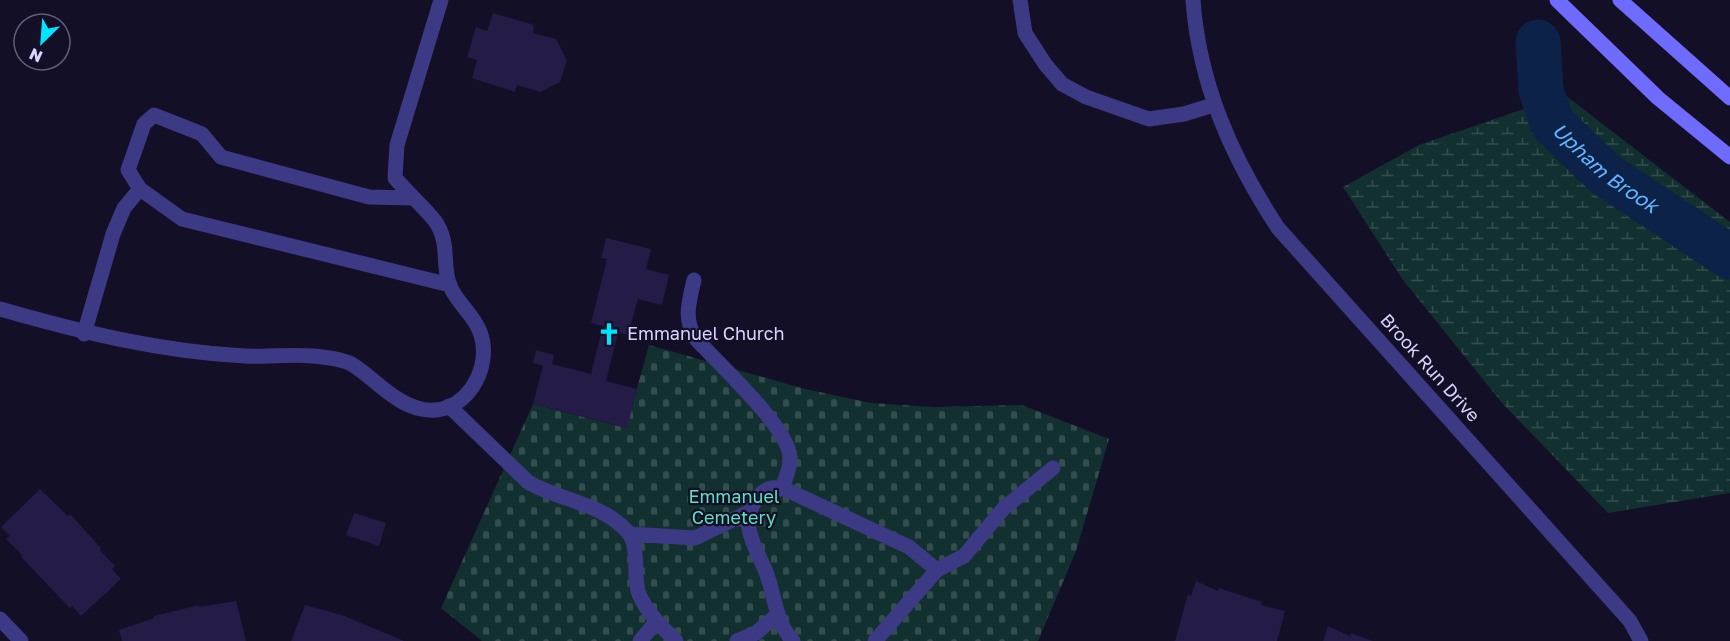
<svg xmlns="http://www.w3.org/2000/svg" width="1730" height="641" viewBox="0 0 1730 641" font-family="'Golos Text',sans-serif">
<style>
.wetland{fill:url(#wetland-marsh)}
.cemetery{fill:url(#cemetery-stones)}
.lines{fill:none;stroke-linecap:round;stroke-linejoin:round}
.river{stroke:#0c2248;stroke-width:45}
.building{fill:#241b47}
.service{stroke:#3d3a85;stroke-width:15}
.minor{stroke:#3d3a85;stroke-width:15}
.secondary{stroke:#6f6bff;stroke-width:15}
.labels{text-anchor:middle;stroke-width:4.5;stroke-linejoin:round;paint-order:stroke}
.poi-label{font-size:18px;fill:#d9d4ff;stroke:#130f26;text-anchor:start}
.street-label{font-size:18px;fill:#d9d4ff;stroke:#130f26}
.park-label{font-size:18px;fill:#5fe0c0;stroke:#130f26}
.water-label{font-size:20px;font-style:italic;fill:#62b6ff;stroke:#130f26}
</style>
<defs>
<pattern id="wetland-marsh" width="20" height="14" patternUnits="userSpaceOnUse" patternTransform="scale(1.5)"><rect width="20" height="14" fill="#12302f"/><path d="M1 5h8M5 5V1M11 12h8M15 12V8" fill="none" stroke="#344d4e"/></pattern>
<pattern id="cemetery-stones" width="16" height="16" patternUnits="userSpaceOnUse" patternTransform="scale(1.5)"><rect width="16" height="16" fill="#12302f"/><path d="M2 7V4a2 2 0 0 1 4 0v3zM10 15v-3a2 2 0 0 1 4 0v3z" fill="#344d4e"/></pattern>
</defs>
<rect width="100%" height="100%" fill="#130f26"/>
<path class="wetland" d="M1565,95L1730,222V493L1608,513L1502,403L1403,280L1343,187L1419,145Z"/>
<path class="cemetery" d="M649,345L805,389L871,403L933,407L1022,405L1109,439L1076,551L1038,641H482L441,608L533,404L626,428Z"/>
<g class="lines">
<path class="river" id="s1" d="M1538,42L1541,90L1552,123L1606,175L1730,257"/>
</g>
<path class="building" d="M493,13L534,25L533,33L556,39L567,60L560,82L540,92L517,85L515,92L472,78L477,60L467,57L476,27L487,31Z
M606,238L651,249L646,269L669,275L662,305L638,299L628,335L618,333L606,381L637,389L627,428L533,404L543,366L533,363L536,350L554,355L552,364L591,374L603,326L591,323L607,259L601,258Z
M40,489L68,516L70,514L101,548L100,550L115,566L112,569L121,579L81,616L72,606L70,608L21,557L23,556L6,539L10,536L1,527Z
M354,513L386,523L379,546L346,535Z
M1196,581L1218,591L1219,588L1262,602L1261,605L1285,611L1277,641H1175L1188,594L1191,596Z
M236,601L246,641H122L119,630L154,618V616L199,605V607Z
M305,605L342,615L404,641H291Z
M1328,626L1350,636L1351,633L1373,641H1323Z"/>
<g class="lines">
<path class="service" d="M412,198L369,197L221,157L202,134L154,115L144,124L128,170L140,189L182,219L450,285
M694,280C689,302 683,319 696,339C718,363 788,427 790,457C791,468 785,479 782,488
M0,309C80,332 162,352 245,356C267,357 290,354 313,356C324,357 344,359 353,365C375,379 394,403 421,409C464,419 494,368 480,332C474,315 457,303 450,286C441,264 451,244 435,221C425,208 407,192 395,178L397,145L441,0
M84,334L113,234L124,208L140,189
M449,406L528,482C560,501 600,502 627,531C641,546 632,576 639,594C647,613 662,627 676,641
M629,534L695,538L749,512
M640,641L656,622
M737,641L756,633L778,614
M793,641C775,622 775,595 766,572C755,545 736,521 760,495C769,485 777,487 789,491L909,547L937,570
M875,641L937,570L964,556L1004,508L1053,468"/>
<path class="minor" d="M1020,0L1025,33L1045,64L1062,84L1086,97L1149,119L1184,114L1213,105
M1193,0C1199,84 1232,158 1278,228L1630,621L1641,641
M0,619L21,641"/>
<path class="secondary" d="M1557,0L1658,98L1730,157
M1620,0L1730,98"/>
</g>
<defs>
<g id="church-bare" transform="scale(1.8)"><path d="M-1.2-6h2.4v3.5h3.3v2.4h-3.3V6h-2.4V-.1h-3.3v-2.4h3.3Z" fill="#00e5ff" stroke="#130f26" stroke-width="2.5" paint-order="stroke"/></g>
</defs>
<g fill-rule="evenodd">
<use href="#church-bare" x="609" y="334"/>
</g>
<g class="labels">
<g class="poi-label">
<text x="627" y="340">Emmanuel Church</text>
</g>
<g class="street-label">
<text transform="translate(1430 368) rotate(48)" y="6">Brook Run Drive</text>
</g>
<g class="park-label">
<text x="734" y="503">Emmanuel<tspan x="734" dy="21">Cemetery</tspan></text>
</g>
<g class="water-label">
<text dy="7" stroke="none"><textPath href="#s1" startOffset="153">Upham Brook</textPath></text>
</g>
</g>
<g transform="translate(42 42) rotate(205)"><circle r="28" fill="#130f26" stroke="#625e7d" stroke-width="1.5"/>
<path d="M0-4.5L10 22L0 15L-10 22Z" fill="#00e5ff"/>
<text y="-9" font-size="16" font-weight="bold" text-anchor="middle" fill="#d9d4ff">N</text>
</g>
</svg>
